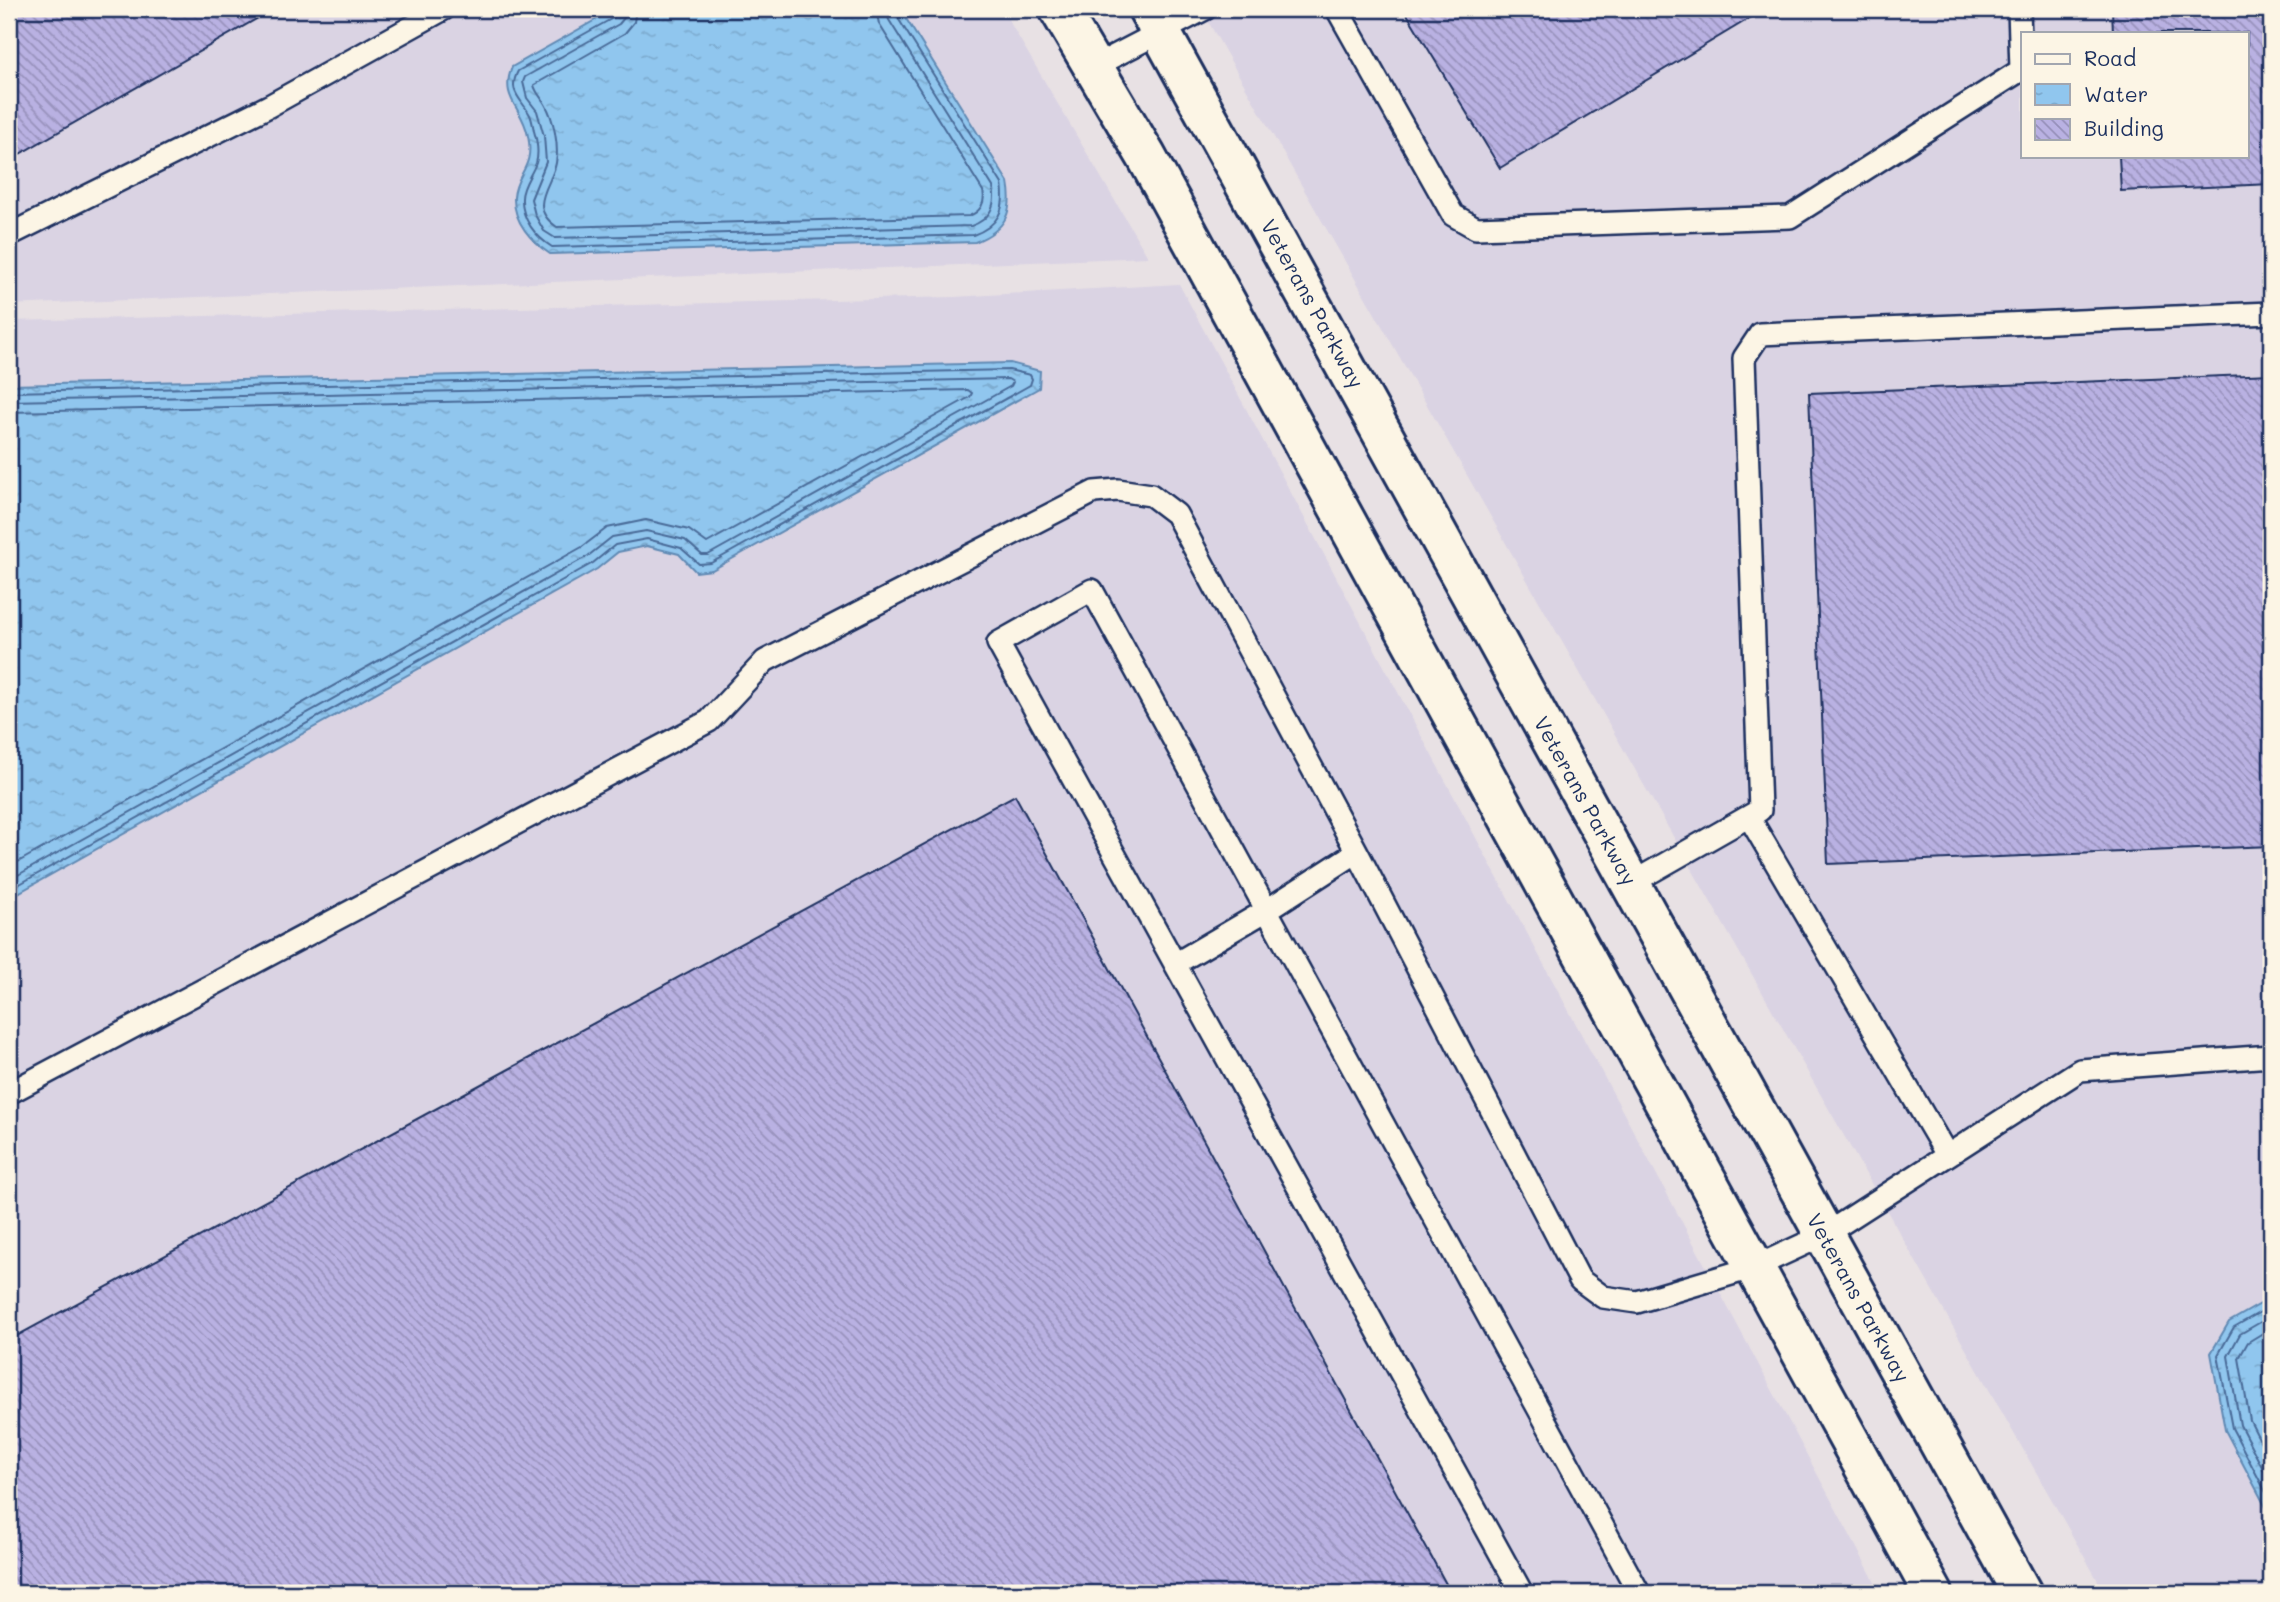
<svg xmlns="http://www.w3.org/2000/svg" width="2280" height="1602" viewBox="0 0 2280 1602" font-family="Mali,sans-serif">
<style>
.built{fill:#dad3e3;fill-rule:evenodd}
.water{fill:url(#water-ripples);stroke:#618ab4;stroke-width:2}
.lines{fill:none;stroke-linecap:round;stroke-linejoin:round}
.shore{stroke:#4a6b98;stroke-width:2}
.building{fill:url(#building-back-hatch);stroke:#1b2f5e;stroke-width:2}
.lane-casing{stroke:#1b2f5e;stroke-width:26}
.secondary-casing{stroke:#1b2f5e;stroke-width:44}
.lane{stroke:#fcf5e5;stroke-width:21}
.secondary{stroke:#fcf5e5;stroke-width:38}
.labels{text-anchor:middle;stroke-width:7;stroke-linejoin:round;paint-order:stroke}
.street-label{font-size:21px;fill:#1b2f5e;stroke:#fcf5e5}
</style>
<defs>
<pattern id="water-ripples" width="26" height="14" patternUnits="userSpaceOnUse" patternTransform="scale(1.75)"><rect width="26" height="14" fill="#90c6ee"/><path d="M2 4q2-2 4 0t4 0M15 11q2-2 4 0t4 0" fill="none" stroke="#7caace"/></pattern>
<pattern id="building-back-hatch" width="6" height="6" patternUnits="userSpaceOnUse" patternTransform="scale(1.75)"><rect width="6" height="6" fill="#b9b1e2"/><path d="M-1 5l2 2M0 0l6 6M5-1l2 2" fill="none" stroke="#9690ba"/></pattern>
</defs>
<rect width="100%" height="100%" fill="#e8e1e4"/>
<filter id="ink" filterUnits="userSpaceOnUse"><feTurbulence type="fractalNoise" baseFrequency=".0143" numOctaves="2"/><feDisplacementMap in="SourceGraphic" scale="14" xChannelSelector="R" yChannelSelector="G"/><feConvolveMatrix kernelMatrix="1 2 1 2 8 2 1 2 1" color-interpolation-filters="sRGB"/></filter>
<g filter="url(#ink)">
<path class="built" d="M9,9H1002L1148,257L9,305Z
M1201,9H2271V1593H2105ZM2023,33H2247V156H2023Z
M1179,284L1881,1593H9V321L954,297Z"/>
<path class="water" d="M615,9H680L689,11L693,9H900L1008,182C1014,213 1005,230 975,242L550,254C532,242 513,222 514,197C515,174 535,168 528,136C523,107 499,99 512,67Z
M1010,363L1040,371L1039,388L712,570L696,572L679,554L647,546L618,552L597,569L9,898V385Z
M2271,1298V1517L2225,1430L2211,1353L2229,1322Z"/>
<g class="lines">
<path class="shore" d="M617,9L613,18L518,71C507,92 521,98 530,115C532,119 533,126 534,131C537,140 539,154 536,163C532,174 522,186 522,198C521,219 536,237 552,247L973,235C998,226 1006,210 1002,184L896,15L895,9
M626,9L624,18L619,24L525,77L523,82L527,98L537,111L544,136L546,162L531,199L535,215L544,231L555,238L971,226C989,220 997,206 993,187L889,20L886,9
M636,9L634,22L625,33L534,85C536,93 541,97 545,104C554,119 559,146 556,163C552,185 526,207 557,227L969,216C980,212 986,203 983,191L879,24L876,9
M9,392L1009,370L1030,375L1032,379L1030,385L711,563L699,564L681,548L647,539L615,545L593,563L9,890
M9,401L1008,379L1013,382L1011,386L708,555H702L685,540L646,531L612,537L588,556L9,880
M9,412L968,390L972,393L970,397L707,543L689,530L646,520L607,528L582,547L9,867
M2271,1306L2234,1327L2218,1355L2232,1428L2271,1502
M2271,1316L2240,1334L2228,1356L2240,1425L2271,1484
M2271,1328L2248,1342L2239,1358L2250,1421L2271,1462"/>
</g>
<path class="building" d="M9,9H274L9,160Z
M1404,9H1765L1500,168Z
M2112,9H2271V184L2121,191L2119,156H2247V33H2113Z
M2271,374V846L1828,864L1809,393Z
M1015,795L1451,1593H9V1340Z"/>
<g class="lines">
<g class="lane-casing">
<path id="lane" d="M1337,9L1453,215L1476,228L1790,217L2021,70L2019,9
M1093,67L1205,9
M9,235L269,106L444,9
M1749,817L1947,1155
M1630,884L1760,810L1744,358L1760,334L2271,313
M1175,964L1267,910L1357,852
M9,1093L709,721L765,661L1094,492L1118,490L1151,495L1176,514L1357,852L1580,1280L1603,1297L1637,1302L1755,1267L1824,1235L2080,1070L2271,1056
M1522,1593L998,643L1092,590L1639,1593"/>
</g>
<g class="secondary-casing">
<path id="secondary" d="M1059,9L1146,156L1933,1593
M1148,9L2022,1593"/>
</g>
<use href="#lane" class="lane"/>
<use href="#secondary" class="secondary"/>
</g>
</g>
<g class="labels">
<g class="street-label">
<text transform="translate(1312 304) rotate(61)" y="7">Veterans Parkway</text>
<text transform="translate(1585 801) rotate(61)" y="7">Veterans Parkway</text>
<text transform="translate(1858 1298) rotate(61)" y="7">Veterans Parkway</text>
</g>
</g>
<rect width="2280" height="1602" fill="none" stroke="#fcf5e5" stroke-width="35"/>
<rect x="18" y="18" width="2245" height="1567" fill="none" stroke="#1b2f5e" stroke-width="2.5" filter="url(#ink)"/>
<rect x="2021" y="32" width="228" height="126" fill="#fcf5e5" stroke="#a2a6af" stroke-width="2"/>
<rect x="2035" y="54" width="35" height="10" fill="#fcf5e5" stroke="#a2a6af" stroke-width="2"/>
<text x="2084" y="66" font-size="21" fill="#1b2f5e">Road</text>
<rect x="2035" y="84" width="35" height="21" fill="url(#water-ripples)" stroke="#a2a6af" stroke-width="2"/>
<text x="2084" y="102" font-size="21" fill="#1b2f5e">Water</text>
<rect x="2035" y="119" width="35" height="21" fill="url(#building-back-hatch)" stroke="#a2a6af" stroke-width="2"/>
<text x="2084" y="136" font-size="21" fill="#1b2f5e">Building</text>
</svg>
